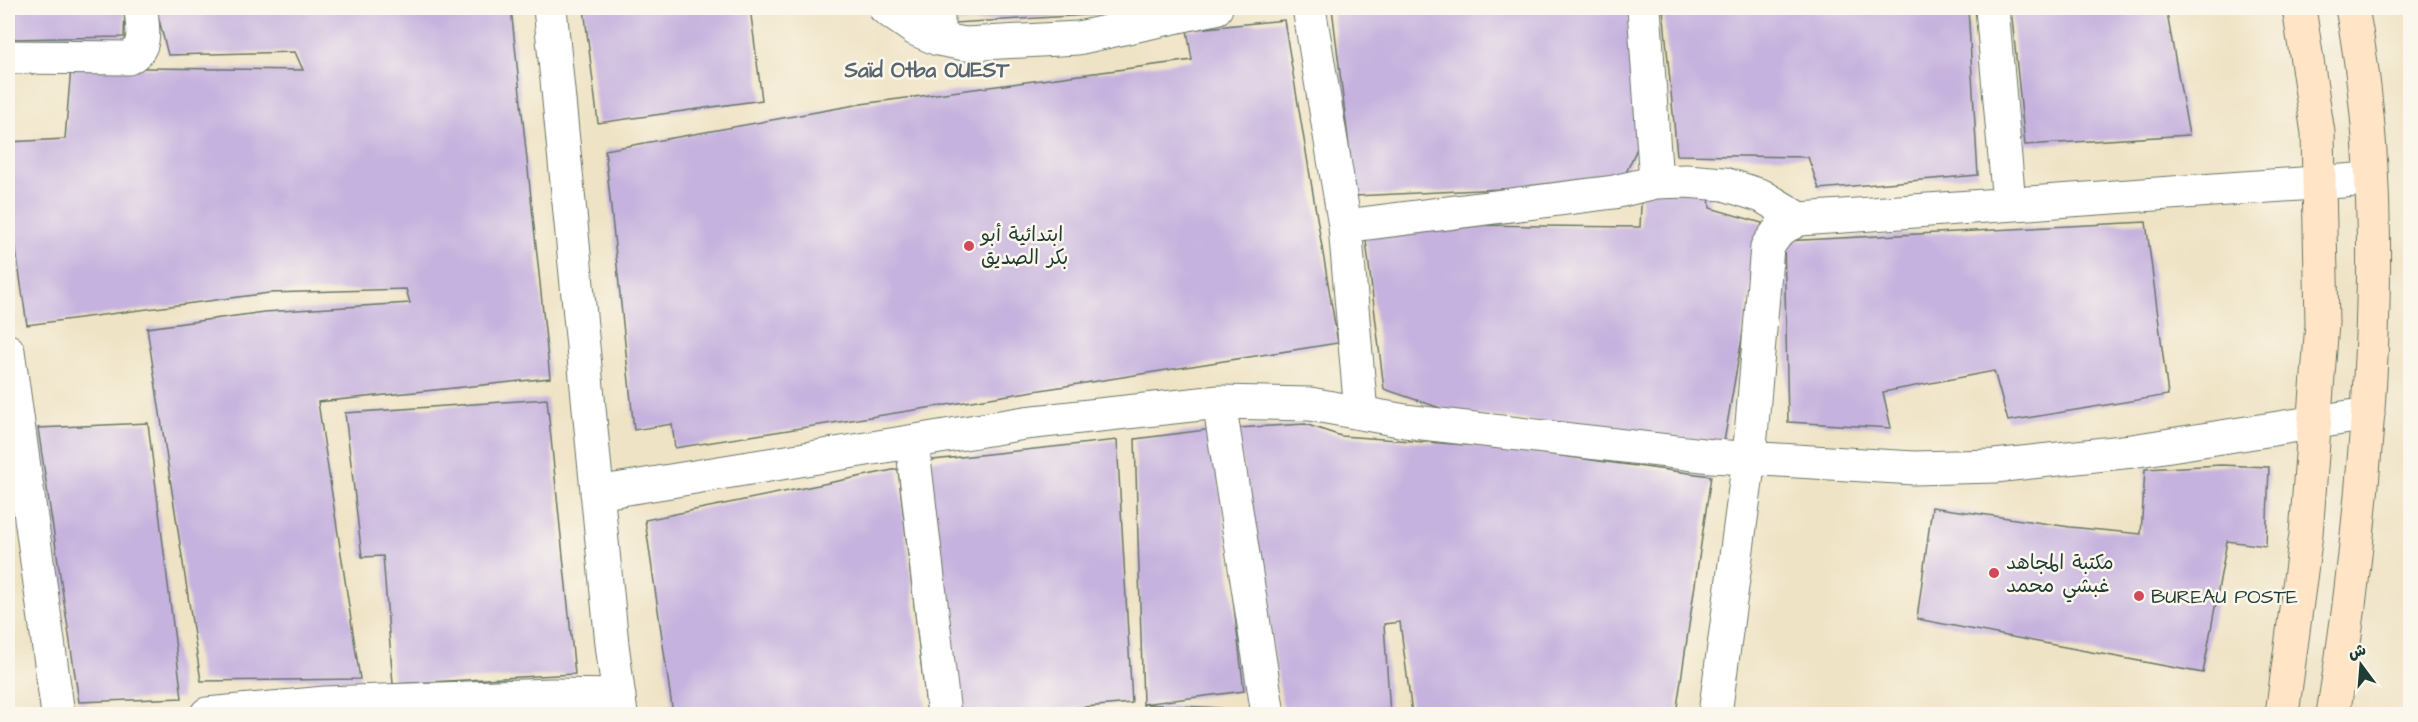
<svg xmlns="http://www.w3.org/2000/svg" width="2418" height="722" viewBox="0 0 2418 722" font-family="'Architects Daughter','Playpen Sans Arabic',sans-serif">
<style>
.building{fill:#c6b2de}
.lines{fill:none;stroke-linecap:round;stroke-linejoin:round}
.street-casing{stroke:#687767;stroke-width:35}
.secondary-casing{stroke:#687767;stroke-width:35}
.street{stroke:#fff;stroke-width:33}
.secondary{stroke:#ffe4c6;stroke-width:33}
.poi-dot{fill:#d1495b;stroke:#fbf7ec;stroke-width:2}
.labels{text-anchor:middle;stroke-width:5;stroke-linejoin:round;paint-order:stroke}
.poi-label{font-size:20px;fill:#1f3d34;stroke:#fbf7ec;text-anchor:start}
.neighbourhood-label{font-size:21px;font-weight:bold;fill:#596670;stroke:#fbf7ec}
</style>
<rect width="100%" height="100%" fill="#fbf7ec"/>
<filter id="ink" filterUnits="userSpaceOnUse"><feTurbulence type="fractalNoise" baseFrequency=".0167" numOctaves="2"/><feDisplacementMap in="SourceGraphic" scale="12" xChannelSelector="R" yChannelSelector="G"/><feConvolveMatrix kernelMatrix="1 2 1 2 8 2 1 2 1" color-interpolation-filters="sRGB"/></filter>
<filter id="wash" filterUnits="userSpaceOnUse"><feTurbulence type="fractalNoise" baseFrequency=".008" numOctaves="4" result="noise"/><feDisplacementMap in="SourceGraphic" scale="24" xChannelSelector="R" yChannelSelector="G"/><feGaussianBlur stdDeviation="1.35" result="paint"/><feColorMatrix in="noise" values="0 0 0 0 0 0 0 0 0 0 0 0 0 0 0 0 0 1.4 0 .05"/><feComposite in="paint" operator="in"/></filter>
<g filter="url(#wash)">
<rect width="100%" height="100%" fill="#efe3c5"/>
<g id="blocks">
<path class="building" d="M8,8H125L124,37L8,39Z
M156,8H511L550,378L318,402L360,679L201,681L147,328L264,312L410,303L406,289L269,293L27,325L8,196V142L65,139L71,67L303,70L295,52L168,55Z
M584,8H750L762,100L598,123Z
M954,8H1186V9L954,23Z
M1332,8H1628L1638,146L1625,175L1522,188L1355,196Z
M1663,8H1968L1978,175L1819,189L1808,157L1677,155Z
M2011,8H2166L2189,135L2025,145Z
M1284,20L1338,343L675,448L672,424L634,430L605,150L861,104L1192,60L1187,30Z
M1642,186L1709,193L1710,208L1762,223L1724,442L1452,412L1384,389L1364,224L1640,227Z
M2146,222L2168,395L2008,421L1994,371L1883,392L1891,428L1788,422L1784,241Z
M547,399L575,674L393,684L383,556L362,557L345,413Z
M148,423L182,698L79,702L38,428Z
M1305,424L1341,436L1495,447L1711,476L1676,714H1412L1400,622L1384,624L1390,714H1284L1237,428Z
M1213,429L1244,691L1143,704L1135,439Z
M1117,440L1132,703L1001,714H951L924,461Z
M2221,465L2269,467L2266,546L2227,541L2203,673L1917,619L1932,507L2070,527L2141,534L2145,469Z
M898,469L927,714H673L645,520Z
M1143,704L1220,708L1222,714H1144Z
M578,711L579,714H553V713Z"/>
</g>
</g>
<g filter="url(#ink)">
<use href="#blocks" fill-opacity="0" stroke="#687767" stroke-width="1.5"/>
<g class="lines">
<g class="street-casing">
<path id="street" d="M550,8L612,644L621,714
M885,8L915,29L938,39L965,44L1078,38L1216,8
M1309,8L1345,226L1361,413
M1644,8L1656,182
M1992,8L2009,204
M938,39V8
M8,57L128,58C149,48 142,28 141,8
M1345,226L1614,192L1656,182L1686,181L1724,184L1762,196L1800,219
M8,351L58,714
M1219,402L1268,714
M912,442L944,714
M597,493L1025,423L1219,402L1310,404L1405,421L1712,456L1914,468L1995,466L2132,451L2368,414
M207,714L325,703L552,695L619,696
M1715,714L1749,459L1767,247L1780,229L1800,219L2371,179"/>
</g>
<g class="secondary-casing">
<path id="secondary" d="M2282,714L2306,534L2322,323L2318,133L2299,8
M2333,714C2347,631 2357,546 2364,461C2377,310 2380,157 2352,8"/>
</g>
<use href="#street" class="street"/>
<use href="#secondary" class="secondary"/>
</g>
</g>
<g class="poi-dot">
<circle cx="969" cy="246" r="6"/>
<circle cx="1994" cy="573" r="6"/>
<circle cx="2139" cy="596" r="6"/>
</g>
<g class="labels">
<g class="poi-label">
<text x="981" y="241">ابتدائية أبو<tspan x="981" dy="23">بكر الصديق</tspan></text>
<text x="2006" y="569">مكتبة المجاهد<tspan x="2006" dy="23">غبشي محمد</tspan></text>
<text x="2151" y="603">BUREAU POSTE</text>
</g>
<g class="neighbourhood-label">
<text x="927" y="77">Saïd Otba OUEST</text>
</g>
</g>
<rect width="2418" height="722" fill="none" stroke="#fbf7ec" stroke-width="30"/>
<g transform="translate(2361 665) rotate(344)" stroke="#fbf7ec" stroke-width="4.5" paint-order="stroke">
<path d="M0-4.5L10 22L0 15L-10 22Z" fill="#1f3d34"/>
<text y="-9" font-size="16" font-weight="bold" text-anchor="middle" fill="#1f3d34">ش</text>
</g>
</svg>
